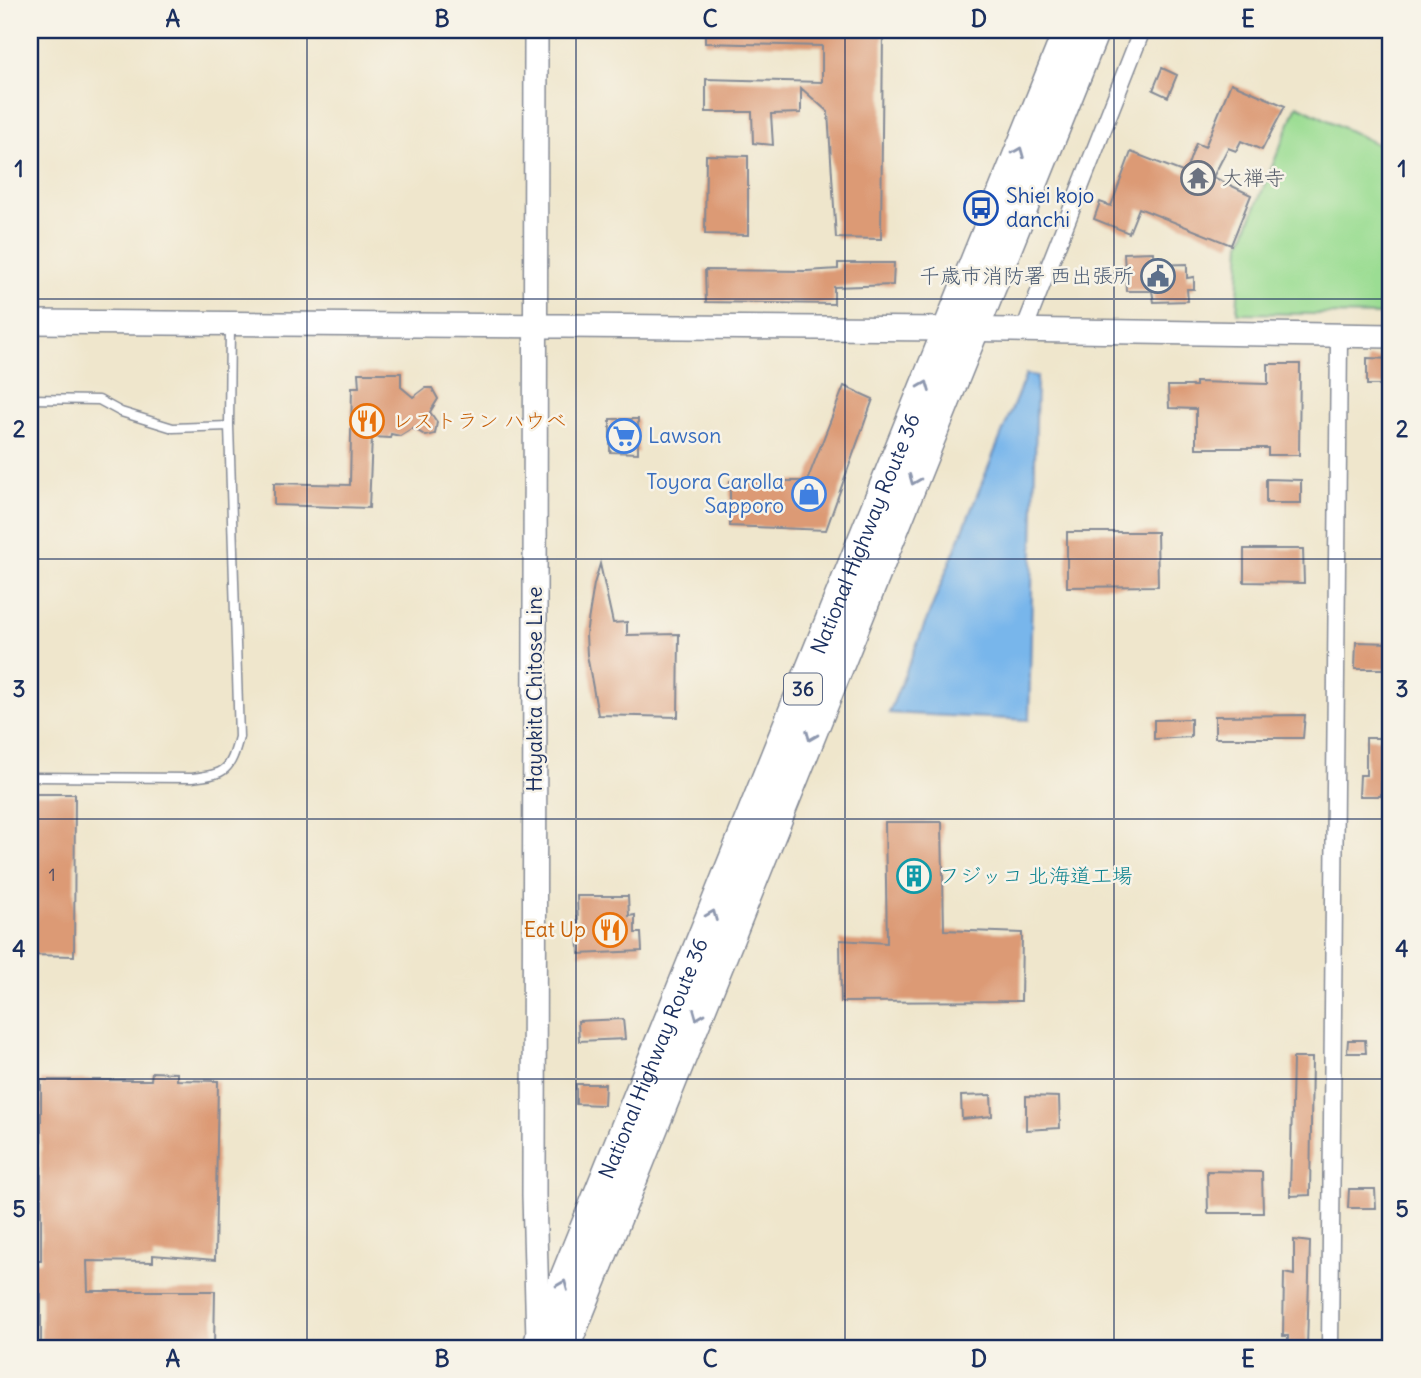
<svg xmlns="http://www.w3.org/2000/svg" width="1421" height="1378" viewBox="0 0 1421 1378" font-family="Delius,'Klee One',sans-serif">
<style>
.green{fill:#9bdd93;stroke:#5b8678;stroke-width:2}
.water{fill:#78b6eb;stroke:#4a72a4;stroke-width:2}
.building{fill:#dc9a75}
.lines{fill:none;stroke-linecap:round;stroke-linejoin:round}
.lane-casing{stroke:#858a95;stroke-width:11}
.street-casing{stroke:#858a95;stroke-width:19}
.secondary-casing{stroke:#858a95;stroke-width:26}
.highway-casing{stroke:#858a95;stroke-width:33}
.lane{stroke:#fff;stroke-width:8}
.street{stroke:#fff;stroke-width:16}
.secondary{stroke:#fff;stroke-width:23}
.highway{stroke:#fff;stroke-width:30}
.oneway{stroke:#8d97ae}
.grid{fill:none;stroke:#1b2f5e;stroke-width:2;stroke-opacity:0.55}
.labels{text-anchor:middle;stroke-width:5;stroke-linejoin:round;paint-order:stroke}
.number-label{font-size:18px;fill:#4b4a64}
.shield{fill:#f7f3e8;stroke:#5d6a87;stroke-width:2}
.shield-label{font-size:19px;font-weight:bold;fill:#1b2f5e}
.worship-label{font-size:21px;fill:#5b616d;stroke:#f7f3e8;text-anchor:start}
.transit-label{font-size:21px;fill:#164399;stroke:#f7f3e8;text-anchor:start}
.service-label{font-size:21px;fill:#4e5e75;stroke:#f7f3e8;text-anchor:end}
.food-label{font-size:21px;fill:#c56008;stroke:#f7f3e8;text-anchor:start}
.shop-label{font-size:21px;fill:#366cbe;stroke:#f7f3e8;text-anchor:start}
.street-label{font-size:21px;fill:#1b2f5e;stroke:#f7f3e8}
.culture-label{font-size:21px;fill:#0d838f;stroke:#f7f3e8;text-anchor:start}
.neatline{fill:none;stroke:#1b2f5e;stroke-width:2.5}
.grid-label{font-size:23px;text-anchor:middle;font-weight:bold;fill:#1b2f5e}
</style>
<rect width="100%" height="100%" fill="#f7f3e8"/>
<filter id="ink" filterUnits="userSpaceOnUse"><feTurbulence type="fractalNoise" baseFrequency=".0143" numOctaves="2"/><feDisplacementMap in="SourceGraphic" scale="14" xChannelSelector="R" yChannelSelector="G"/><feConvolveMatrix kernelMatrix="1 2 1 2 8 2 1 2 1" color-interpolation-filters="sRGB"/></filter>
<filter id="wash" filterUnits="userSpaceOnUse"><feTurbulence type="fractalNoise" baseFrequency=".00686" numOctaves="4" result="noise"/><feDisplacementMap in="SourceGraphic" scale="28" xChannelSelector="R" yChannelSelector="G"/><feGaussianBlur stdDeviation="1.57" result="paint"/><feColorMatrix in="noise" values="0 0 0 0 0 0 0 0 0 0 0 0 0 0 0 0 0 1.4 0 .05"/><feComposite in="paint" operator="in"/></filter>
<g filter="url(#wash)">
<rect width="100%" height="100%" fill="#efe6cc"/>
<path class="green" d="M1297,105L1391,151V315L1237,313L1241,243Z"/>
<path class="water" d="M1026,374L1037,376L1029,720L889,713Z"/>
<g id="blocks">
<path class="building" d="M705,30H883L881,239L836,238L828,112L801,88V113L771,114L773,145L753,143L752,112H706V79L822,82V46L705,43Z
M1162,68L1177,75L1168,97L1153,90Z
M1231,83L1285,106L1262,150L1241,141L1236,151L1228,148L1213,177L1251,195L1231,245L1139,208L1129,233L1094,219L1100,202L1111,206L1131,152L1185,173L1196,143L1205,147Z
M706,155L748,156V235L705,234Z
M1153,252L1154,265L1187,264V278L1194,277V289H1187L1188,301L1154,302L1152,291H1126L1124,253Z
M838,263H894L893,285L834,287V304L706,302L705,270L807,271L838,269Z
M1367,358L1391,359V385H1367Z
M1268,364H1300L1299,455H1268V448H1196V409L1169,408L1168,386H1196V382L1268,384Z
M358,373H401V387L413,397L425,388H432L438,399L430,412L437,422L435,434L426,436L413,428L400,436L391,434L390,438L372,437L369,508L274,505V483L350,485L352,387H359Z
M844,386L873,399L826,530L730,526V481H807Z
M610,419H638V453L610,452Z
M1266,479L1301,480V503H1266Z
M1067,532H1157L1158,586L1067,587Z
M1244,549H1303L1304,583L1244,582Z
M600,564L613,623L627,622V635L679,634L678,717L598,715L587,655L586,634L594,584Z
M1356,642L1391,643V669H1355Z
M1305,715L1303,738H1215V716Z
M1191,719V737L1154,739V720Z
M1366,738H1391V761H1382L1381,796H1359L1360,775H1366Z
M30,794H75L74,956L30,955Z
M885,822H942L944,930L1022,933L1021,1001L841,1002L840,940L887,943Z
M577,896H628L629,916L635,915V933H641L642,951L579,954Z
M623,1019L625,1039L579,1041L578,1021Z
M1348,1040H1365L1366,1053H1347Z
M1293,1058H1312L1310,1195L1290,1196Z
M152,1072L177,1073V1080L218,1081L215,1260L153,1255V1262L87,1261L88,1291H215L214,1348H41V1294H30V1261H41V1080H151Z
M576,1084H605L604,1105L576,1104Z
M991,1095L992,1116L962,1119L961,1096Z
M1026,1096L1059,1097L1060,1128L1026,1130Z
M1207,1171L1262,1172L1263,1213H1208Z
M1349,1189H1375L1376,1208H1348Z
M1294,1240L1310,1242L1307,1348H1288V1336H1283L1284,1273L1294,1275Z"/>
</g>
</g>
<g filter="url(#ink)">
<use href="#blocks" fill-opacity="0" stroke="#858a95" stroke-width="2"/>
<g class="lines">
<g class="lane-casing">
<path id="lane" d="M30,399L99,400L121,412L173,428L229,426
M30,777L192,778C226,774 230,771 239,737L229,426L230,326"/>
</g>
<g class="street-casing">
<path id="street" d="M1024,330L1142,30
M1330,1348L1339,337"/>
</g>
<g class="secondary-casing">
<path id="secondary" d="M536,30L534,1195L538,1339
M30,322L947,329L1391,336"/>
</g>
<g class="highway-casing">
<g id="highway">
<path id="s1" d="M537,1348L1069,30"/>
<path d="M564,1348L1094,30"/>
</g>
</g>
<use href="#lane" class="lane"/>
<use href="#street" class="street"/>
<use href="#secondary" class="secondary"/>
<use href="#highway" class="highway"/>
</g>
<defs><path id="oneway-chevron" d="M-2-3.5L2.5 0L-2 3.5" fill="none" stroke-width="1.6" stroke-linecap="round" stroke-linejoin="round" transform="scale(1.75)"/></defs>
<g class="oneway">
<use href="#oneway-chevron" transform="translate(1019 152) rotate(-68)"/>
<use href="#oneway-chevron" transform="translate(925 386) rotate(-68)"/>
<use href="#oneway-chevron" transform="translate(914 480) rotate(112)"/>
<use href="#oneway-chevron" transform="translate(811 736) rotate(112)"/>
<use href="#oneway-chevron" transform="translate(712 915) rotate(-68)"/>
<use href="#oneway-chevron" transform="translate(698 1015) rotate(112)"/>
<use href="#oneway-chevron" transform="translate(563 1285) rotate(-68)"/>
</g>
</g>
<path class="grid" d="M307,30V1348M576,30V1348M845,30V1348M1114,30V1348M30,299H1391M30,559H1391M30,819H1391M30,1079H1391"/>
<defs>
<g id="temple-ring" transform="scale(1.75)"><circle r="9.5" fill="#f7f3e8" stroke="#6b7280" stroke-width="1.5"/><path d="M0-6L5-2H3V0L6.5 2.5H4V6H1.5V3h-3V6H-4V2.5H-6.5L-3 0V-2H-5Z" fill="#6b7280"/></g>
<g id="bus-ring" transform="scale(1.75)"><circle r="9.5" fill="#f7f3e8" stroke="#1a4fb4" stroke-width="1.5"/><path d="M-5-6H5V4H4V6H2V4H-2V6H-4V4H-5ZM-3.5-4V0h7V-4ZM-3.5 1.2v1.5H-2V1.2ZM2 1.2v1.5H3.5V1.2Z" fill="#1a4fb4"/></g>
<g id="civic-ring" transform="scale(1.75)"><circle r="9.5" fill="#f7f3e8" stroke="#5c6f8a" stroke-width="1.5"/><path d="M-.6-6.5H3V-4.5H.6V-3L4-1V1h2V6H-6V1h2V-1L-.6-3ZM-1.2 2.5V6h2.4V2.5Z" fill="#5c6f8a"/></g>
<g id="restaurant-ring" transform="scale(1.75)"><circle r="9.5" fill="#f7f3e8" stroke="#e8710a" stroke-width="1.5"/><path d="M-5-6h1v4h1v-4h1v4h1v-4h1v5L-1.5 .5V6h-2V.5L-5-1ZM5-6V6H3V1.5H1.5Q1.5-4 5-6Z" fill="#e8710a"/></g>
<g id="supermarket-ring" transform="scale(1.75)"><circle r="9.5" fill="#f7f3e8" stroke="#3f7fe0" stroke-width="1.5"/><path d="M-6-5.5h2.5l.6 2H6L4.5 2H-2.5L-4.4-4H-6ZM-1.5 3.2a1.3 1.3 0 1 0 .1 0ZM3 3.2a1.3 1.3 0 1 0 .1 0Z" fill="#3f7fe0"/></g>
<g id="shop-ring" transform="scale(1.75)"><circle r="9.5" fill="#f7f3e8" stroke="#3f7fe0" stroke-width="1.5"/><path d="M-5-2.5h2.3a2.7 3.5 0 0 1 5.4 0H5L5.5 6h-11ZM-1.5-2.5h3a1.5 2.3 0 0 0-3 0Z" fill="#3f7fe0"/></g>
<g id="building-ring" transform="scale(1.75)"><circle r="9.5" fill="#f7f3e8" stroke="#0f9aa8" stroke-width="1.5"/><path d="M-4-6H4V6H1V3H-1V6H-4ZM-2.5-4.3h1.7v1.8h-1.7ZM.8-4.3h1.7v1.8H.8ZM-2.5-1h1.7V.8h-1.7ZM.8-1h1.7V.8H.8Z" fill="#0f9aa8"/></g>
</defs>
<g fill-rule="evenodd">
<use href="#temple-ring" x="1198" y="178"/>
<use href="#bus-ring" x="981" y="208"/>
<use href="#civic-ring" x="1158" y="276"/>
<use href="#restaurant-ring" x="367" y="421"/>
<use href="#supermarket-ring" x="624" y="436"/>
<use href="#shop-ring" x="809" y="494"/>
<use href="#building-ring" x="914" y="876"/>
<use href="#restaurant-ring" x="610" y="930"/>
</g>
<g class="labels">
<g class="number-label">
<text x="52" y="881">1</text>
</g>
<rect class="shield" x="784" y="673.5" width="38" height="31" rx="5"/>
<g class="shield-label">
<text x="803" y="696">36</text>
</g>
<g class="worship-label">
<text x="1222" y="185">大禅寺</text>
</g>
<g class="transit-label">
<text x="1006" y="203">Shiei kojo<tspan x="1006" dy="24">danchi</tspan></text>
</g>
<g class="service-label">
<text x="1134" y="283">千歳市消防署 西出張所</text>
</g>
<g class="food-label">
<text x="392" y="428">レストラン ハウベ</text>
<text x="586" y="937" text-anchor="end">Eat Up</text>
</g>
<g class="shop-label">
<text x="648" y="443">Lawson</text>
<text x="784" y="489" text-anchor="end">Toyora Carolla<tspan x="784" dy="24">Sapporo</tspan></text>
</g>
<g class="street-label">
<text dy="7" stroke="none"><textPath href="#s1" startOffset="878">National Highway Route 36</textPath></text>
<text transform="translate(535 689) rotate(-90)" y="7">Hayakita Chitose Line</text>
<text dy="7" stroke="none"><textPath href="#s1" startOffset="312">National Highway Route 36</textPath></text>
</g>
<g class="culture-label">
<text x="939" y="883">フジッコ 北海道工場</text>
</g>
</g>
<rect width="1421" height="1378" fill="none" stroke="#f7f3e8" stroke-width="77"/>
<rect x="38" y="38" width="1344" height="1302" class="neatline"/>
<g class="grid-label">
<text x="173" y="27">A</text>
<text x="442" y="27">B</text>
<text x="710" y="27">C</text>
<text x="979" y="27">D</text>
<text x="1248" y="27">E</text>
<text x="19" y="177">1</text>
<text x="1402" y="177">1</text>
<text x="19" y="437">2</text>
<text x="1402" y="437">2</text>
<text x="19" y="697">3</text>
<text x="1402" y="697">3</text>
<text x="19" y="957">4</text>
<text x="1402" y="957">4</text>
<text x="19" y="1217">5</text>
<text x="1402" y="1217">5</text>
<text x="173" y="1367">A</text>
<text x="442" y="1367">B</text>
<text x="710" y="1367">C</text>
<text x="979" y="1367">D</text>
<text x="1248" y="1367">E</text>
</g>
</svg>
